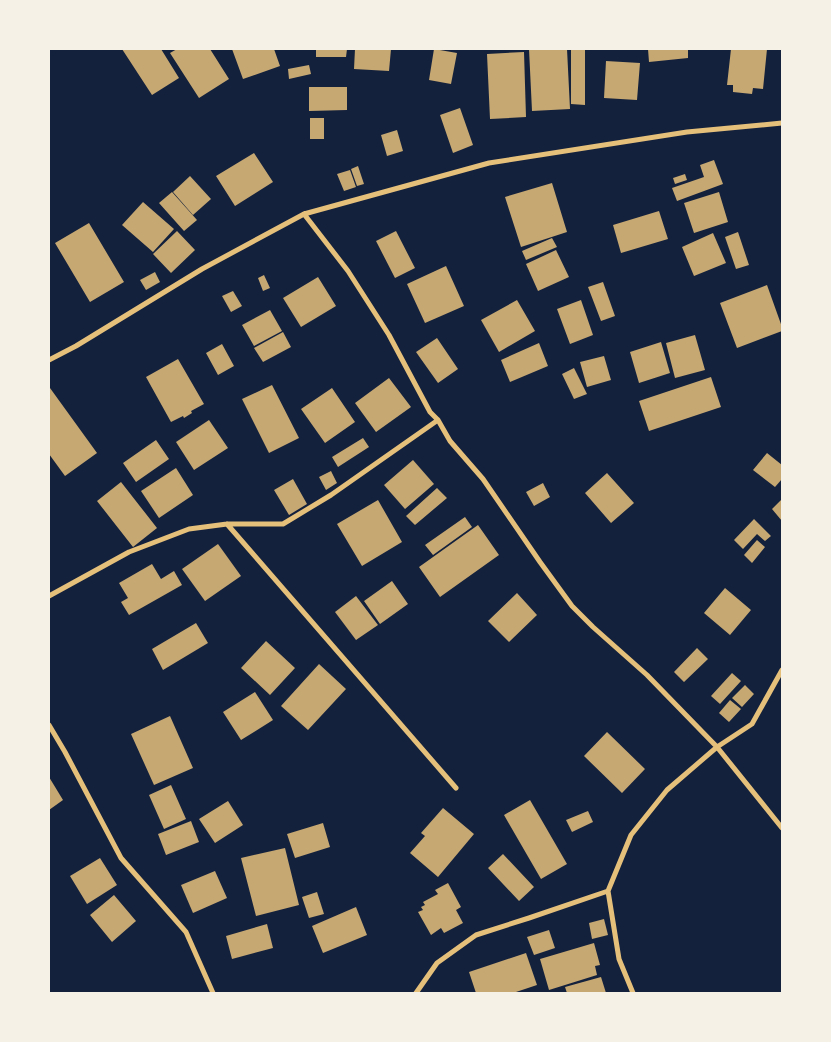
<svg xmlns="http://www.w3.org/2000/svg" width="831" height="1042" viewBox="0 0 831 1042" font-family="'PT Sans',sans-serif">
<style>
.building{fill:#c6a872}
.lines{fill:none;stroke-linecap:round;stroke-linejoin:round}
.minor{stroke:#e5c07b;stroke-width:5}
</style>
<rect width="100%" height="100%" fill="#14213d"/>
<path class="building" d="M122,49H161L179,78L152,95Z
M177,49H210L229,79L199,98L170,53Z
M232,49H274L280,66L243,79Z
M316,49H347L346,57H316Z
M355,49H391L389,71L354,69Z
M434,49L457,53L451,84L429,80Z
M529,49H567L570,109L532,111Z
M571,49H585V105L571,104Z
M648,49H688V58L649,62Z
M731,49H767L763,89L753,88L752,94L733,92V85H727Z
M524,52L526,117L490,119L487,54Z
M606,61L640,63L637,100L604,98Z
M309,65L311,74L289,79L288,69Z
M309,87H347V110L309,111Z
M460,108L473,145L453,153L440,115Z
M310,118H324V139H310Z
M397,130L403,151L387,156L381,135Z
M254,153L273,182L235,206L216,176Z
M714,160L723,184L677,201L672,188L704,177L700,165Z
M358,166L364,184L357,186L351,169Z
M350,170L356,187L344,191L337,174Z
M685,174L687,180L675,184L673,178Z
M190,176L211,199L193,215L173,192Z
M552,183L567,232L521,247L505,197Z
M172,192L197,220L184,231L159,203Z
M719,192L728,222L694,233L684,203Z
M143,202L174,229L153,252L122,225Z
M659,211L668,239L621,253L613,225Z
M89,223L124,282L90,302L55,243Z
M177,231L195,250L171,273L153,254Z
M396,231L415,268L395,278L376,241Z
M738,232L749,265L736,269L725,237Z
M713,233L726,263L694,276L682,247Z
M552,238L557,247L526,260L522,251Z
M556,250L569,277L538,291L526,264Z
M446,266L464,306L425,323L407,284Z
M155,272L160,282L146,290L140,280Z
M264,275L270,288L263,291L258,278Z
M318,277L336,306L301,327L283,298Z
M603,282L615,316L601,321L588,287Z
M767,285L782,327V331L737,348L720,303Z
M233,291L242,306L231,312L222,296Z
M517,300L535,331L499,352L481,320Z
M581,300L593,335L570,344L557,309Z
M270,310L282,331L254,346L242,325Z
M283,332L291,347L263,362L254,348Z
M695,335L705,370L675,378L666,343Z
M437,338L458,369L438,383L416,352Z
M661,342L670,373L639,383L630,352Z
M539,343L548,366L510,382L501,360Z
M222,344L234,366L218,375L206,353Z
M604,356L611,380L587,387L580,362Z
M178,359L204,404L191,411L192,413L184,418L183,416L171,422L146,377Z
M574,368L587,394L574,399L562,374Z
M711,377L721,407L649,431L639,401Z
M389,378L411,407L376,432L355,403Z
M272,385L299,438L269,453L242,399Z
M50,388L97,453L65,476L49,454V389Z
M332,388L355,422L325,443L301,409Z
M209,420L228,448L194,470L176,442Z
M363,438L369,447L338,467L332,457Z
M156,440L169,459L136,482L123,463Z
M767,453L782,465V479L775,487L753,470Z
M413,460L434,484L405,509L384,485Z
M176,468L193,495L159,518L141,491Z
M331,471L337,483L326,490L319,477Z
M607,473L634,503L611,523L585,493Z
M293,479L307,504L289,515L274,490Z
M121,482L157,528L133,547L97,501Z
M543,483L550,497L534,506L526,492Z
M437,488L447,498L415,525L406,516Z
M782,499V521L772,509Z
M378,500L402,542L362,566L337,524Z
M465,517L472,527L433,555L425,545Z
M754,519L771,536L765,541L757,534L743,549L734,540Z
M478,525L499,555L440,597L419,567Z
M757,540L765,547L752,563L744,555Z
M218,544L241,576L205,601L182,569Z
M152,564L161,579L174,571L182,585L129,615L121,602L128,598L119,583Z
M392,581L408,604L380,624L364,601Z
M725,588L751,610L730,635L704,613Z
M517,593L537,615L509,642L488,621Z
M356,596L378,625L356,640L335,612Z
M196,623L208,643L163,670L152,649Z
M266,641L295,668L270,695L241,668Z
M697,648L708,659L684,682L674,672Z
M319,664L346,689L308,730L281,706Z
M732,673L741,681L720,704L711,696Z
M745,685L754,694L742,707L732,698Z
M255,692L273,720L241,740L223,712Z
M730,700L741,709L729,722L719,713Z
M170,716L193,768L154,785L131,734Z
M607,732L645,769L622,793L584,756Z
M49,777L63,800L49,810Z
M171,785L186,819L164,829L149,795Z
M530,800L567,864L541,879L504,815Z
M228,801L243,825L215,843L199,819Z
M443,808L474,834L438,877L410,853L425,836L421,833Z
M588,811L593,822L572,832L566,820Z
M191,821L199,842L166,855L158,834Z
M323,823L330,847L295,858L287,834Z
M285,848L299,905L256,916L241,858Z
M503,854L534,887L519,901L488,868Z
M100,858L117,885L87,904L70,876Z
M215,871L227,898L193,913L181,885Z
M448,883L461,907L456,910L463,923L444,933L441,928L431,935L418,912L423,910L421,907L425,905L423,902L438,894L435,890Z
M317,892L324,914L309,918L302,897Z
M114,895L136,921L112,942L90,915Z
M356,907L367,935L323,953L312,926Z
M604,919L608,935L592,939L589,923Z
M267,924L273,948L232,959L226,936Z
M549,930L555,948L534,955L527,937Z
M594,943L600,965L595,966L597,975L549,990L540,959Z
M526,953L537,985L513,993H476L469,972Z
M601,977L606,993H567L565,987Z"/>
<g class="lines">
<path class="minor" d="M304,214L348,271L389,335L430,412L438,420L450,441L483,479L540,562L572,606L593,627L647,675L717,747L782,828
M49,360L76,346L202,269L304,214L489,163L687,132L782,123
M227,524L456,788
M49,596L129,552L189,529L227,524H283L331,495L438,420
M49,725L65,752L121,858L186,932L213,993
M416,993L437,963L476,935L529,918L608,891
M633,993L619,959L608,891L631,835L667,790L717,747L752,724L782,670"/>
</g>
<rect width="831" height="1042" fill="none" stroke="#f6f1e7" stroke-width="100"/>
</svg>
